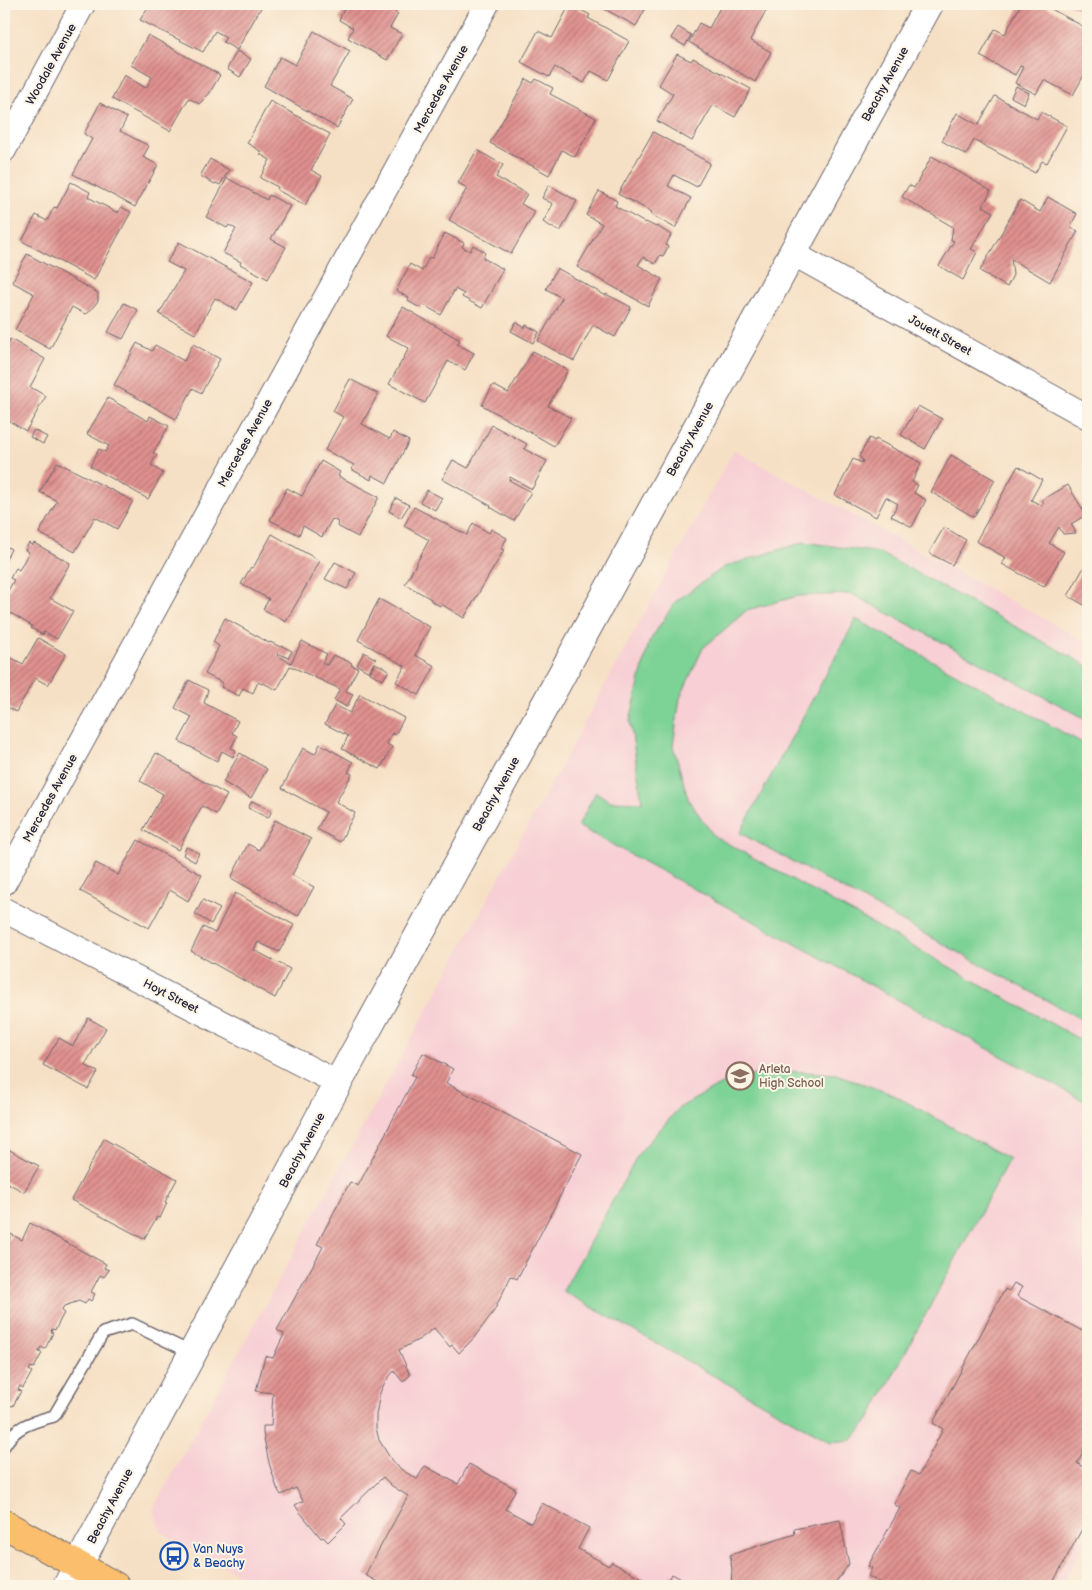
<svg xmlns="http://www.w3.org/2000/svg" width="1092" height="1590" viewBox="0 0 1092 1590" font-family="'Balsamiq Sans',sans-serif">
<style>
.built{fill:#f7cfd4}
.grass{fill:#7dd296;stroke:#507a68}
.building{fill:url(#building-hatch)}
.lines{fill:none;stroke-linecap:round;stroke-linejoin:round}
.service-casing{stroke:#6c646b;stroke-width:14}
.minor-casing{stroke:#6c646b;stroke-width:26}
.tertiary-casing{stroke:#6c646b;stroke-width:30}
.primary-casing{stroke:#6c646b;stroke-width:30}
.service{stroke:#fff;stroke-width:11}
.minor{stroke:#fff;stroke-width:24}
.tertiary{stroke:#fff;stroke-width:28}
.primary{stroke:#fabe6d;stroke-width:28}
.labels{text-anchor:middle;stroke-width:4;stroke-linejoin:round;paint-order:stroke}
.street-label{font-size:12px;fill:#22223b;stroke:#fcf5e5}
.education-label{font-size:12px;fill:#785e54;stroke:#fcf5e5;text-anchor:start}
.transit-label{font-size:12px;fill:#164399;stroke:#fcf5e5;text-anchor:start}
</style>
<defs>
<pattern id="building-hatch" width="6" height="6" patternUnits="userSpaceOnUse" patternTransform="scale(1.25)"><rect width="6" height="6" fill="#e0918f"/><path d="M-1 1l2-2M0 6l6-6M5 7l2-2" fill="none" stroke="#b57676"/></pattern>
</defs>
<rect width="100%" height="100%" fill="#fcf5e5"/>
<filter id="ink" filterUnits="userSpaceOnUse"><feTurbulence type="fractalNoise" baseFrequency=".02" numOctaves="2"/><feDisplacementMap in="SourceGraphic" scale="10" xChannelSelector="R" yChannelSelector="G"/><feConvolveMatrix kernelMatrix="1 2 1 2 8 2 1 2 1" color-interpolation-filters="sRGB"/></filter>
<filter id="wash" filterUnits="userSpaceOnUse"><feTurbulence type="fractalNoise" baseFrequency=".0096" numOctaves="4" result="noise"/><feDisplacementMap in="SourceGraphic" scale="20" xChannelSelector="R" yChannelSelector="G"/><feGaussianBlur stdDeviation="1.12" result="paint"/><feColorMatrix in="noise" values="0 0 0 0 0 0 0 0 0 0 0 0 0 0 0 0 0 1.4 0 .05"/><feComposite in="paint" operator="in"/></filter>
<g filter="url(#wash)">
<rect width="100%" height="100%" fill="#f6e0c5"/>
<path class="built" d="M734,450L1088,643V1552L1081,1549L1062,1586H260L161,1532L153,1509Z"/>
<path class="grass" d="M804,542L880,553L1088,666V720L852,594L798,596L747,610L703,648L680,698L673,746L689,801L714,836L1088,1044V1103L578,826L596,792L610,801L642,802L630,721L649,642L676,601L724,567Z
M856,619L1088,746V1023L740,833Z
M789,1071L836,1074L894,1095L1009,1159L869,1420L852,1440L831,1442L563,1291L639,1153L679,1108L732,1078Z"/>
<g id="blocks">
<path class="building" d="M150,4H263L237,50L223,42L226,37L215,31L203,52L140,20Z
M339,4H400L395,12L398,14L390,28L402,34L387,60L348,38L353,28L339,20L345,7Z
M570,4L590,15L588,18L629,41L608,80L591,71L584,83L555,67L549,77L521,62L538,31L552,38Z
M595,4H648L636,26Z
M722,4L769,5L750,40L771,52L755,82L689,42L699,23L709,28Z
M787,4H798L795,9Z
M1021,4H1042L1088,29V68L1073,95L1044,80L1036,94L1015,83L1023,67L1020,66L1015,75L980,56L995,29L1005,34Z
M1068,4H1088V13Z
M678,27L691,35L685,46L671,38Z
M314,31L350,51L330,86L353,99L337,128L264,86L280,57L295,65Z
M148,35L220,75L209,94L199,104L189,98L170,131L112,99L124,75L146,88L152,77L131,65Z
M237,51L251,59L240,77L227,69Z
M677,54L691,61L693,58L751,89L735,117L713,105L692,141L657,121L673,94L659,85Z
M526,79L533,83L536,79L553,88L550,94L596,118L575,157L562,150L549,175L490,143Z
M1016,86L1029,93L1024,104L1011,97Z
M995,96L1037,119L1041,112L1067,126L1047,163L1042,161L1035,173L974,140L966,155L942,141L957,113L978,125Z
M270,101L330,134L311,170L322,176L305,205L277,190L278,187L260,178L270,160L260,154L262,152L247,143Z
M100,103L127,118L120,131L149,146L143,157L158,165L135,207L73,174L92,139L84,134Z
M653,132L710,163L697,187L674,175L668,186L691,198L675,228L650,214L652,212L618,194Z
M477,150L503,165L496,177L527,194L521,204L535,212L511,254L449,220L467,188L458,183Z
M932,156L991,191L983,206L993,212L971,249L977,252L963,280L939,266L954,241L951,240L953,227L902,197L909,185L914,188Z
M210,159L229,170L220,185L216,183L215,184L200,176Z
M227,178L267,200L269,195L290,206L271,239L286,247L268,279L240,264L241,262L223,253L236,229L229,225L227,228L206,217Z
M71,182L90,192L88,197L118,213L121,207L131,212L94,280L22,241L36,215L47,221L54,207L57,208Z
M549,185L577,201L560,232L543,222L553,204L542,198Z
M599,191L617,201L615,206L645,223L646,222L656,227L657,226L671,235L666,245L668,247L663,256L660,255L655,264L643,257L638,265L662,279L648,306L577,267L602,224L586,215Z
M1048,197L1077,214L1070,227L1078,231L1050,282L1011,259L1013,275L1007,287L980,271L1020,200L1040,212Z
M445,233L464,243L462,247L470,251L473,245L485,252L483,258L503,269L482,308L462,297L464,294L455,289L441,315L422,304L420,308L408,301L409,298L396,291L410,264L422,271L429,257L432,258Z
M179,242L253,282L237,310L215,298L195,334L159,314L184,271L167,262Z
M27,254L98,293V301L88,313L85,314L72,307L50,349L15,330L34,294L12,282Z
M557,268L606,296V294L631,307L615,337L593,325L574,361L538,341L562,298L546,289Z
M124,303L138,310L123,339L108,332Z
M403,307L460,340L457,344L474,353L465,370L448,361L425,403L389,384L409,348L386,336Z
M516,322L525,328L526,325L539,332L533,343L511,331Z
M10,339L45,359L30,387L46,396L26,431L4,418V351Z
M137,343L152,351L155,345L184,361L193,344L220,359L201,393L193,388L176,419L114,385Z
M533,351L568,370L548,406L571,418L554,446L482,405L493,385L508,393Z
M350,379L378,394L362,424L390,439L393,432L409,441L387,483L372,475L371,480L351,469L354,465L325,450L343,417L333,411Z
M108,398L148,421L150,416L169,426L153,453L157,455L151,465L163,473L148,499L90,466L99,449L105,452L109,446L87,434Z
M918,406L942,419L925,449L901,435Z
M492,425L527,444L524,449L547,461L532,489L510,477L509,480L531,492L514,521L490,507L491,506L442,479L453,460L468,468Z
M34,430L47,437L43,444L30,437Z
M4,435L8,437L4,446Z
M869,438L875,441L876,439L921,463L912,482L918,485L914,493L926,500L912,527L891,516L898,504L886,497L876,517L835,495L853,459L862,463L863,460L859,457Z
M951,455L995,480L974,517L931,492Z
M321,461L340,472L338,476L379,497L358,537L337,526L338,522L332,519L322,537L303,526L299,535L270,520L287,488L302,496Z
M57,462L133,501L117,529L95,517L75,552L39,533L57,501L40,492Z
M1018,466L1042,480L1031,500L1041,505L1044,503L1042,500L1068,485L1086,515L1071,524L1076,533L1063,534L1059,527L1049,543L1064,552L1044,587L1002,564L1006,558L976,541Z
M427,490L442,498L435,510L420,502Z
M396,498L409,505L401,518L389,511Z
M414,507L467,535L473,523L489,533L491,529L507,538L501,549L504,550L464,618L441,604L440,606L431,601V599L405,584L429,540L404,526Z
M944,527L966,540L952,565L929,553Z
M272,534L320,561L286,622L263,609L269,599L241,584L251,567L253,568Z
M29,543L32,546L34,543L70,563L50,598L73,611L57,639L44,632L43,635L31,628L32,626L4,609V598L14,580L10,578L16,568L19,570L29,552L25,550Z
M4,545L11,549L4,564Z
M1088,560V607L1068,596Z
M335,562L356,573L347,589L325,579Z
M379,599L430,627L415,655L435,666L419,695L396,682L405,666L358,640Z
M225,618L269,643L270,642L281,647L282,646L292,651L288,658L278,653L277,655L291,663L302,641L327,654L322,663L327,665L333,655L352,663L351,665L358,668L346,691L353,694L347,707L334,700L340,689L290,666L277,690L263,683L262,684L258,682L253,693L243,688L239,696L221,687L223,683L205,674L219,646L213,642Z
M38,638L66,654L48,685L35,678L16,712L4,705V654L23,664Z
M364,652L376,659L369,672L357,665Z
M375,663L389,670L383,680L370,673Z
M189,680L208,690L204,703L238,721L232,733L237,736L231,748L236,750L233,757L222,751L217,761L179,741L192,717L175,708Z
M360,694L404,718L395,735L392,733L387,744L392,747L380,769L342,749L348,736L325,724L335,705L350,713Z
M320,744L353,762L348,772L352,774L336,802L355,813L340,842L317,829L326,812L282,788L303,748L315,754Z
M156,753L180,767L179,768L227,795L216,814L202,806L178,850L143,830L163,794L140,781Z
M240,753L267,769L251,798L223,782Z
M252,801L272,811L268,818L248,808Z
M275,820L311,839L292,875L314,887L298,916L231,878L248,844L259,850Z
M138,840L202,875L188,901L170,890L149,928L80,891L96,863L118,875Z
M186,847L199,853L195,862L183,855Z
M235,893L294,925L279,952L258,942L254,950L290,969L275,998L191,951L203,927L215,933Z
M203,900L220,909L211,924L195,914Z
M88,1018L106,1028L85,1065L98,1072L88,1089L43,1065L59,1038L73,1046Z
M423,1053L453,1069L446,1083L582,1154L517,1279L511,1276L494,1311L473,1339L459,1353L452,1345L450,1347L434,1328L420,1339L399,1350L410,1375L403,1382L394,1371L385,1382L380,1393L376,1415V1428L379,1440L392,1461L402,1470L417,1479L425,1466L458,1484L469,1464L516,1489L505,1509L531,1523L542,1503L589,1528L578,1549L609,1566L611,1562L649,1582L647,1586H385L365,1575L408,1496L392,1486L383,1477L341,1518L346,1524L328,1542L323,1537L321,1538L299,1511L295,1505L303,1501L296,1488L281,1495L277,1488L269,1463L263,1433V1426H271L273,1393L256,1391L265,1356L273,1358L284,1334L277,1330L323,1247L317,1244L350,1182L358,1186L415,1077L411,1075Z
M104,1139L177,1179L165,1202L167,1203L160,1218L157,1217L144,1239L71,1200Z
M4,1147L39,1166L24,1192L4,1181Z
M30,1223L106,1264L104,1268L109,1270L104,1277L100,1275L91,1292L95,1294L91,1301L88,1299L85,1304L79,1301L64,1306L61,1311L64,1313L55,1330L52,1329L51,1332L53,1333L45,1349L41,1347L39,1352L42,1353L34,1368L31,1367L29,1370L32,1372L23,1388L20,1386L18,1390L21,1391L13,1406L9,1405L7,1409L4,1407V1237L9,1240L11,1234L22,1240Z
M1014,1283L1022,1287L1017,1296L1088,1334V1442L1077,1463L1088,1470V1518L1051,1586H882L883,1584L868,1576L872,1568L868,1566L900,1508L894,1504L911,1471L919,1475L943,1429L933,1423L1005,1289L1009,1291Z
M840,1520L849,1564L833,1586H731L732,1570L730,1555L795,1534L794,1529Z
M672,1574L695,1586H666Z"/>
</g>
</g>
<g filter="url(#ink)">
<use href="#blocks" fill-opacity="0" stroke="#6c646b" stroke-width="1"/>
<g class="lines">
<g class="service-casing">
<path id="service" d="M4,1446C16,1425 33,1422 54,1416L103,1333L132,1324L192,1353"/>
</g>
<g class="minor-casing">
<path id="minor" d="M4,150L83,4
M792,253L1088,417
M4,883L487,4
M4,910L338,1083"/>
</g>
<g class="tertiary-casing">
<path id="tertiary" d="M67,1586L338,1083L929,4"/>
</g>
<g class="primary-casing">
<path id="primary" d="M4,1524L115,1586"/>
</g>
<use href="#service" class="service"/>
<use href="#minor" class="minor"/>
<use href="#tertiary" class="tertiary"/>
<use href="#primary" class="primary"/>
</g>
</g>
<defs>
<g id="school-ring" transform="scale(1.4375)"><circle r="9.5" fill="#fcf5e5" stroke="#8d6e63" stroke-width="1.5"/><path d="M0-5L7-2L0 1L-7-2ZM-4 1L0 2.5L4 1V4Q0 6-4 4Z" fill="#8d6e63"/></g>
<g id="bus-ring" transform="scale(1.4375)"><circle r="9.5" fill="#fcf5e5" stroke="#1a4fb4" stroke-width="1.5"/><path d="M-5-6H5V4H4V6H2V4H-2V6H-4V4H-5ZM-3.5-4V0h7V-4ZM-3.5 1.2v1.5H-2V1.2ZM2 1.2v1.5H3.5V1.2Z" fill="#1a4fb4"/></g>
</defs>
<g fill-rule="evenodd">
<use href="#school-ring" x="740" y="1076"/>
<use href="#bus-ring" x="174" y="1556"/>
</g>
<g class="labels">
<g class="street-label">
<text transform="translate(51 64) rotate(-61)" y="4">Woodale Avenue</text>
<text transform="translate(885 84) rotate(-61)" y="4">Beachy Avenue</text>
<text transform="translate(441 89) rotate(-61)" y="4">Mercedes Avenue</text>
<text transform="translate(940 335) rotate(29)" y="4">Jouett Street</text>
<text transform="translate(690 439) rotate(-61)" y="4">Beachy Avenue</text>
<text transform="translate(245 443) rotate(-61)" y="4">Mercedes Avenue</text>
<text transform="translate(496 794) rotate(-61)" y="4">Beachy Avenue</text>
<text transform="translate(50 798) rotate(-61)" y="4">Mercedes Avenue</text>
<text transform="translate(171 996) rotate(27)" y="4">Hoyt Street</text>
<text transform="translate(302 1150) rotate(-62)" y="4">Beachy Avenue</text>
<text transform="translate(110 1506) rotate(-62)" y="4">Beachy Avenue</text>
</g>
<g class="education-label">
<text x="759" y="1073">Arleta<tspan x="759" dy="14">High School</tspan></text>
</g>
<g class="transit-label">
<text x="193" y="1553">Van Nuys<tspan x="193" dy="14">&amp; Beachy</tspan></text>
</g>
</g>
<rect width="1092" height="1590" fill="none" stroke="#fcf5e5" stroke-width="20"/>
</svg>
